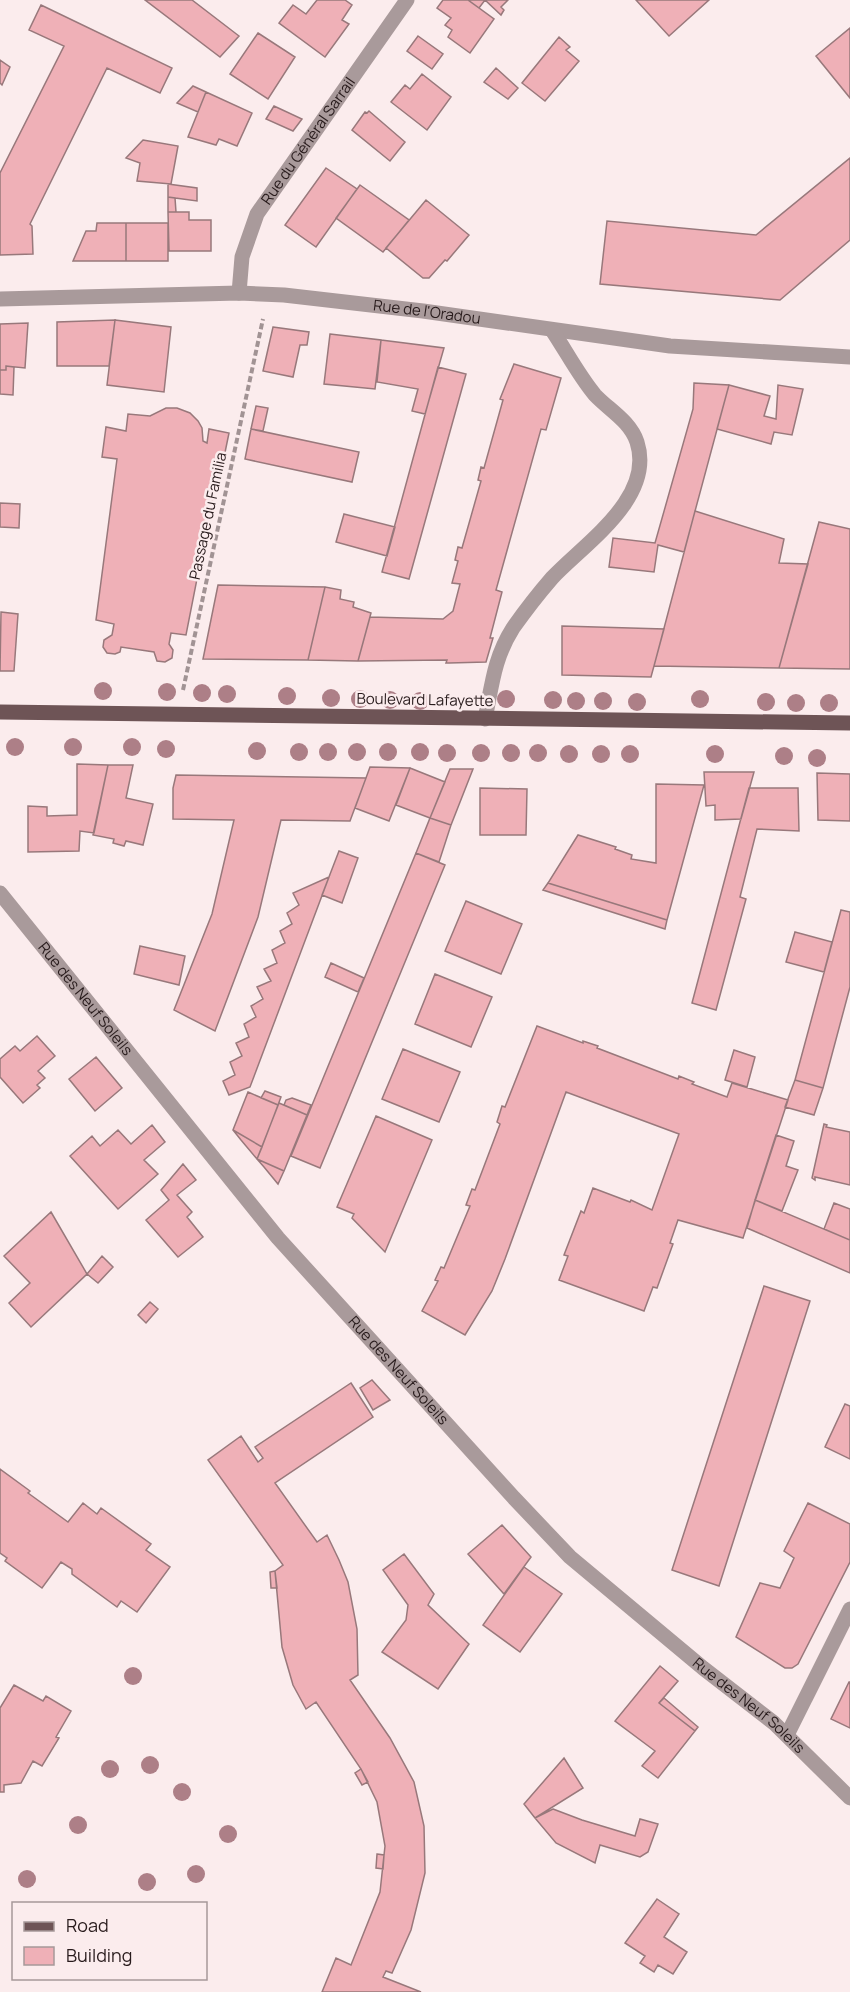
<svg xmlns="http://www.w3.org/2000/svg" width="850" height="1992" viewBox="0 0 850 1992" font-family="Manrope,sans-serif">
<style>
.building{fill:#efb0b7;stroke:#98787b;stroke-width:1.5}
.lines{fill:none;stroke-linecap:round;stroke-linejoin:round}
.path{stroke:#a19394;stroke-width:4;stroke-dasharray:6 3;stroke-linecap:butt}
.street{stroke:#a99a9b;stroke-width:15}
.primary{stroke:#6e5456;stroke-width:15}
.tree{fill:#ad7f87}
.labels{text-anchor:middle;stroke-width:5;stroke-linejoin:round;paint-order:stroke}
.street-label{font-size:15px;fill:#281b1c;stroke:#fbeced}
</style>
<rect width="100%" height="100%" fill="#fbeced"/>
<path class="building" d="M145,0H192L239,36L220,57Z
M317,0H345L352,5L342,20L349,24L325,57L279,23L293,5L306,14Z
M443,0H468L494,19L470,53L448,37L452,30L445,25L451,18L437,8Z
M468,0H508L501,7L504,10L501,15L485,0L479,8Z
M636,0H709L669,36Z
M41,5L172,68L160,93L107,68L30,224L32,226L33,254L0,255V173L64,46L29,30Z
M850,28V98L816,56Z
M258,33L295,57L268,99L230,74Z
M418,36L443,54L432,69L407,51Z
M559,37L570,47L566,50L579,61L545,101L522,83Z
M0,60L10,67L2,85L0,83Z
M496,68L518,88L508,99L484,82Z
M422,74L451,97L427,130L391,102L405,85L410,89Z
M193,86L206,92L198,112L177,103Z
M206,92L252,113L237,146L219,139L216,145L188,137Z
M274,106L302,119L293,131L266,119Z
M369,111L405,142L390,161L352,130L365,112L367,113Z
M143,140L178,146L171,184L137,181L140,163L126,158Z
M850,158V240L780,300L600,284L607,221L756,235Z
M326,168L357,189L316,247L285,225Z
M168,184L197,188V201L168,197Z
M360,185L409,220L383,252L336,218Z
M168,197L175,198L176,212H168Z
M426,200L469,235L447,261L445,260L429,278H423L386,248Z
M168,212H189V220H211V251H169Z
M97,223H126V261H73L86,231H96Z
M126,223H168V261H126Z
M115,320L171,327L164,392L107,385Z
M115,320L109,366H57V322Z
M28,323L25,368L6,366V370H0V324Z
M273,327L309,332L307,345H300L293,377L263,371Z
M330,334L381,340L375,389L324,384Z
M381,340L444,348L425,414L412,411L418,389L377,382Z
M514,364L561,378L546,430L541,429L496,590L502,592L490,638H493L486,662L449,663H446L447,660L358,661L370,617L443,619L453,611L460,584L452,583L458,561L455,560L458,547L462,548L481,481L478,480L481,467L484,468L503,400L500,399Z
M6,366L14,367L13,395L0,394V370H6Z
M438,367L466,374L409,579L382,572Z
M694,383L729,385L684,552L658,545L654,572L609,567L613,538L655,543L693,409Z
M729,385L770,396L764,416L776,419L778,385L803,389L792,435L774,432L771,444L717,429Z
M256,406L268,408L263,431L251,429Z
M166,408H177L190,413L198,421L202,428L203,441L207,443L209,429L229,433L221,472H218L186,635L171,633L169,644L173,650L172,658L165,662L157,661L154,652L121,647L120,652L115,654L107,653L103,647L104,640L112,635L114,624L96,620L117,459L102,457L106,427L126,431L128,414L150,416Z
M251,429L359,452L352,482L245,459Z
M0,503L20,504L19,528L0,527Z
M695,511L784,539L779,563L808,564L779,668L654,666Z
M344,514L395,527L387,556L336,542Z
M819,522L850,529V669L779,668Z
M218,585L325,587L308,660L203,659Z
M325,587L341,590L340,599L354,602L353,607L371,613L358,661L308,660Z
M1,612L18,614L14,671H0Z
M562,626L664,629L651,677L562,675Z
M77,764L108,765L94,833L80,831L79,851L28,852V806L47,807V816L77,815Z
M108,765H133L126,798L153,804L143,845L126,841L124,846L113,843L114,839L93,835Z
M370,767L410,768L389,821L355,808Z
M410,768L445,782L430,818L396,805Z
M450,769H473L451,825L430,818Z
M704,772H754L741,819L715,820V805L706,806Z
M817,773L850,774V821L818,820Z
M176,775L366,778L350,821L281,820L258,917L215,1031L174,1010L212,914L234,820L173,819V788Z
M656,784L704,785L667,920L548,883L578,835L616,847L615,849L632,855L631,859L656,863Z
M480,788L527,789L526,835H480Z
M749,788H798L799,831L757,829L740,897L746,899L716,1010L692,1003Z
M430,818L451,825L439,862L416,853Z
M339,851L358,858L342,903L322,895Z
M416,853L445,865L320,1168L291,1156Z
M329,877L250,1087L229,1095L223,1081L235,1075L230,1062L242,1056L236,1043L249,1037L244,1024L256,1017L251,1006L263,999L257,987L271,981L264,969L277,963L272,950L285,943L280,931L292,924L287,913L299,905L293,893Z
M548,883L667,920L665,929L543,890Z
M466,901L522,924L501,974L445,951Z
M841,910L850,912V987L823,1088L795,1080Z
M795,932L832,942L824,972L786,962Z
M140,946L185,956L179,985L134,974Z
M331,963L364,978L358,992L325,977Z
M435,974L492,997L471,1047L415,1024Z
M537,1026L583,1043V1041L598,1046L597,1048L678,1079L679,1076L694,1082L692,1084L727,1097L732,1083L788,1100L743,1238L678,1220L670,1243L673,1244L657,1288L653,1287L644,1311L559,1280L568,1256L564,1255L581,1211L584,1213L593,1188L630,1202L631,1200L652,1210L679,1134L566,1092L505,1259L492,1291L465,1335L422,1311L438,1281L435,1280L441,1267L444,1268L470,1206L466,1205L472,1189L475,1190L500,1124L497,1122L502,1106L505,1107Z
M37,1036L55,1056L38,1071L45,1078L37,1085L40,1088L23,1103L0,1077V1059L15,1046L20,1051Z
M403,1049L460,1072L439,1122L382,1099Z
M734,1050L755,1057L747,1087L725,1080Z
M96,1057L122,1088L95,1111L69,1079Z
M795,1080L823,1088L814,1115L785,1107Z
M265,1091L281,1097L278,1105L261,1098Z
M248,1092L278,1105L262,1147L233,1130Z
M292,1098L311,1105L307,1115L284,1105L286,1100Z
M279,1103L307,1115L284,1171L257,1159Z
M376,1116L432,1140L385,1252L352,1218L354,1214L337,1207Z
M824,1124L827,1125L826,1127L850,1132V1185L815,1177V1180L812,1178Z
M152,1125L165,1142L144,1160L158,1174L118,1209L70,1156L92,1136L100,1146L118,1130L131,1144Z
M233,1130L262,1147L257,1159L241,1140Z
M776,1135L794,1141L786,1166L798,1170L782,1211L755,1200Z
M257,1159L284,1171L278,1184L264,1167Z
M183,1164L196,1180L177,1195L192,1212L187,1217L203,1237L178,1257L146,1220L169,1200L161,1190Z
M755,1200L850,1240V1273L747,1228Z
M834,1203L850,1209V1240L824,1229Z
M51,1212L87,1274L31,1327L9,1303L30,1283L4,1256Z
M102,1256L113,1267L98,1283L87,1274Z
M764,1286L810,1301L719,1586L672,1570Z
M150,1302L158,1309L146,1323L138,1315Z
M372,1380L390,1400L373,1410L360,1388Z
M351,1383L373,1417L275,1483L317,1542L327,1535L339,1560L348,1582L357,1629L358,1675L350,1680L390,1738L414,1782L424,1826L425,1873L411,1930L392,1973L386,1971L383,1977L421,1992H322L336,1958L351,1965L380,1892L385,1846L377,1802L361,1769L316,1702L306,1709L293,1685L282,1647L275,1571L283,1565L208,1460L241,1436L258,1462L263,1458L255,1447Z
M845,1404L850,1406V1459L825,1447Z
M0,1469L30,1491L28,1493L68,1522L83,1503L97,1514L101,1508L151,1544L146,1550L170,1567L137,1612L121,1601L117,1607L72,1574V1569L61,1562L42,1588L5,1561L7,1558L0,1553Z
M808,1503L850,1524V1562L798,1664L792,1668H785L736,1637L760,1583L780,1588L794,1558L784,1551Z
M502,1525L531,1557L504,1594L468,1554Z
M404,1554L434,1594L428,1605L469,1644L438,1689L382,1652L406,1620L408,1605L383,1570Z
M524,1567L562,1594L520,1652L483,1625Z
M275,1571L277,1588H271L270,1572Z
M660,1666L678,1681L659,1703L695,1731L658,1778L642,1766L655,1751L615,1721Z
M849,1682H850V1728L831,1719Z
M14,1685L43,1701L46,1696L71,1711L56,1737L59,1738L42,1766L33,1761L21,1783L4,1785V1792H0V1708Z
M664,1698L698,1727L695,1731L659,1703Z
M564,1758L583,1788L535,1818L524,1804Z
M361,1769L368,1782L362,1785L355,1773Z
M553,1809L582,1820L635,1836L640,1819L658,1824L648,1852L640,1857L600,1845L595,1863L556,1843L535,1818Z
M377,1854L384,1855L383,1869L376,1868Z
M657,1899L679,1914L664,1937L687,1952L673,1974L658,1965L654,1972L640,1963L645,1956L625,1943Z"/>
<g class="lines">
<path class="path" d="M183,690L263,319"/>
<g class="street">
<path id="s1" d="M239,293L242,257L257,214L407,0"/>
<path id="s2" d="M0,299L239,293L284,295L423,311L670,346L850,357"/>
<path d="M485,719C492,685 494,658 513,628C525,611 539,593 552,578C585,543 655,498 637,442C630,421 609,410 595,395C579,376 566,351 552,330"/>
<path id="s3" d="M0,893L278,1238L514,1498L570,1557L703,1668L774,1723L850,1798"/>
<path d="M787,1735L850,1609"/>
</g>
<path class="primary" d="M0,712L850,723"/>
</g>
<g class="tree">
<circle cx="103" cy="691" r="9"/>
<circle cx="167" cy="692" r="9"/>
<circle cx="202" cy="693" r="9"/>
<circle cx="227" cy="694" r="9"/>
<circle cx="287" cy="696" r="9"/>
<circle cx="331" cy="698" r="9"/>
<circle cx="360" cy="699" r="9"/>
<circle cx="506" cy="699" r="9"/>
<circle cx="700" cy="699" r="9"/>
<circle cx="390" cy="700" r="9"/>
<circle cx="553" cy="700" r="9"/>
<circle cx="420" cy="701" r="9"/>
<circle cx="576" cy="701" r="9"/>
<circle cx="603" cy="701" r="9"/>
<circle cx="637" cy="702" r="9"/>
<circle cx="766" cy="702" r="9"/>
<circle cx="796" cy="703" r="9"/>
<circle cx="829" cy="703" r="9"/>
<circle cx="15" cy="747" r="9"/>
<circle cx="73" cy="747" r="9"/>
<circle cx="132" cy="747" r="9"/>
<circle cx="166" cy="749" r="9"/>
<circle cx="257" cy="751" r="9"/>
<circle cx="299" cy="752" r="9"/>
<circle cx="328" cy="752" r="9"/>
<circle cx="357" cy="752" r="9"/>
<circle cx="388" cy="752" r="9"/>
<circle cx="420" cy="752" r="9"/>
<circle cx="447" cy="753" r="9"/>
<circle cx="481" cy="753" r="9"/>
<circle cx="511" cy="753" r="9"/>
<circle cx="538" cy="753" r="9"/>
<circle cx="569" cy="754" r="9"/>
<circle cx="601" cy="754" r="9"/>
<circle cx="630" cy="754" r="9"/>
<circle cx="715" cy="754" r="9"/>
<circle cx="784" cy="756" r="9"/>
<circle cx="817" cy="758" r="9"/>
<circle cx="133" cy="1676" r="9"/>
<circle cx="150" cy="1765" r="9"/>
<circle cx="110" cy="1769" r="9"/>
<circle cx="182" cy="1792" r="9"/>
<circle cx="78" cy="1825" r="9"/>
<circle cx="228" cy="1834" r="9"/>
<circle cx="196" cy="1874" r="9"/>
<circle cx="27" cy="1879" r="9"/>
<circle cx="147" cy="1882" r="9"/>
</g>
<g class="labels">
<g class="street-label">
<text dy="5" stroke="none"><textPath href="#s1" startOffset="171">Rue du Général Sarrail</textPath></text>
<text dy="5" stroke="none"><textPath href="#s2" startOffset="428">Rue de l'Oradou</textPath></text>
<text transform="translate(208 516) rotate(-78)" y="5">Passage du Familia</text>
<text transform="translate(425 700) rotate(1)" y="5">Boulevard Lafayette</text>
<text dy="5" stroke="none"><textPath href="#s3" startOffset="136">Rue des Neuf Soleils</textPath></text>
<text dy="5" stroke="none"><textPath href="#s3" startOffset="622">Rue des Neuf Soleils</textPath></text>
<text dy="5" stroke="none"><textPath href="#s3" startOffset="1108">Rue des Neuf Soleils</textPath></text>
</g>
</g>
<rect x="12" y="1902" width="195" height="78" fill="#fbeced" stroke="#a79899" stroke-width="1.5"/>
<rect x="24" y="1922" width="30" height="9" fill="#6e5456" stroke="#a79899" stroke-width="1.5"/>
<text x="66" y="1932" font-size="18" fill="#281b1c">Road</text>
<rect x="24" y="1947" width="30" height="18" fill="#efb0b7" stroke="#a79899" stroke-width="1.5"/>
<text x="66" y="1962" font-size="18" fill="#281b1c">Building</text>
</svg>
